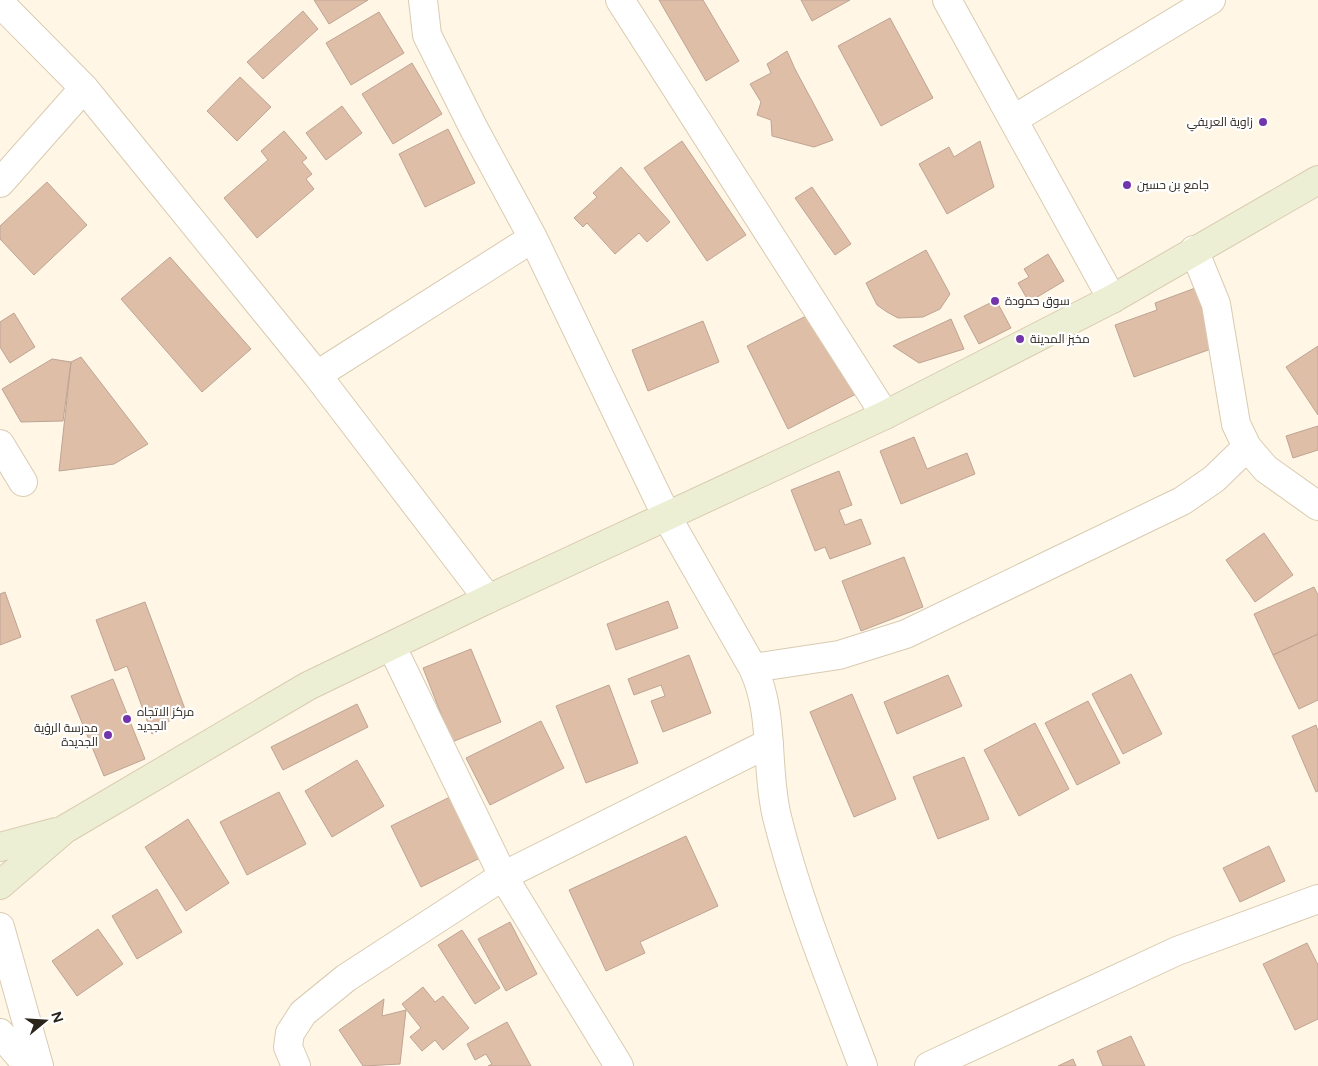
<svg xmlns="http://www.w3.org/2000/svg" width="1318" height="1066" viewBox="0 0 1318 1066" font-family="Figtree,Cairo,sans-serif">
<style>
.building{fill:#dfbea8;stroke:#bea493}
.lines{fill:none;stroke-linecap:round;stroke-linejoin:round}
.street-casing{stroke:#d9cbb0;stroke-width:30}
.secondary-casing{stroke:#d9cbb0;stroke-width:30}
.street{stroke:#fff;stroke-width:28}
.secondary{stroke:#edefd4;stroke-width:28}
.poi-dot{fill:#7235ab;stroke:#fff;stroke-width:2}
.labels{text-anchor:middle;stroke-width:4.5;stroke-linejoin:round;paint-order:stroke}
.poi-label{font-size:12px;fill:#2a241a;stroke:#fff;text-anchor:start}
</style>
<rect width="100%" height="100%" fill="#fff6e6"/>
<path class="building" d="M314,0H368L329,24Z
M659,0H703L739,61L706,81Z
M801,0H850L812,21Z
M303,11L318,29L263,79L247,62Z
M379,12L404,53L351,85L326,43Z
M890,18L933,98L881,126L838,46Z
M787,51L795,69L833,140L814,147L772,136L771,120L757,115L761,102L750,84L771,73L767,64Z
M412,63L442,114L393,144L362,94Z
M240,77L271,107L237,141L207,111Z
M342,106L362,133L326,160L306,133Z
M448,129L475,183L425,207L399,154Z
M284,131L307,158L302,162L312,174L306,179L314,189L257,238L224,198L268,160L261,151Z
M682,141L746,235L707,261L644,168Z
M980,141L994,187L947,214L919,164L949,147L954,157Z
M621,167L670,222L647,242L639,233L615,254L587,223L583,227L574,218L597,197L593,193Z
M47,182L87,225L34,275L0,239V226Z
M812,187L851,244L835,255L795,198Z
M926,250L950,294L940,309L923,317L898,318L887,312L877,305L866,283Z
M1048,254L1064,281L1029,302L1018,283L1029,277L1024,269Z
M170,257L251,349L202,392L121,299Z
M1198,287L1219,346L1134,377L1115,325L1157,310L1155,303Z
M996,300L1011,328L979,344L964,316Z
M814,312L856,394L788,429L747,346Z
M14,313L35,347L10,363L0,347V322Z
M951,319L964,349L919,363L893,346Z
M703,321L719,362L648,391L632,350Z
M1318,346V415L1286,367Z
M81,357L148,444L114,464L59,471L71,362Z
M52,359L71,362L63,421L21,422L2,389Z
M1318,426V450L1293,458L1286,436Z
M914,437L927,469L967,453L975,474L901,504L880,451Z
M839,471L852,505L839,510L845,525L861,519L871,544L830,559L825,547L815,551L791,490Z
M1264,533L1293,575L1255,602L1226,560Z
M904,557L923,607L861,631L842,581Z
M1314,587L1318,595V634L1273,655L1254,614Z
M5,592L21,637L0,645V594Z
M668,601L678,628L616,650L607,624Z
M145,602L185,709L152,734L127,666L115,671L96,620Z
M1318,634V700L1299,709L1273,655Z
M471,649L501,722L452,742L423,668Z
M689,655L711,713L663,732L651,701L665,696L661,685L634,695L628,679Z
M1131,674L1162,734L1123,754L1092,694Z
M948,675L962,706L897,734L884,702Z
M113,679L145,759L104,776L71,696Z
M609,685L638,763L586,783L556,706Z
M852,694L896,799L854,817L810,712Z
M1088,701L1120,763L1077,785L1045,723Z
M357,704L368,727L283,770L271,747Z
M541,721L564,768L490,805L466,758Z
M1035,723L1069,789L1019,816L984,750Z
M1316,725L1318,731V791L1316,792L1292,736Z
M964,757L989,819L938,839L913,777Z
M357,760L384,806L332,837L305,791Z
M279,792L306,844L247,875L220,822Z
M454,795L484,856L421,887L391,826Z
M188,819L229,883L186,911L145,847Z
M686,836L718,906L640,942L645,953L606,971L569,890Z
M1269,846L1285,881L1240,902L1223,868Z
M157,889L182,932L137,959L112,916Z
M510,922L537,974L506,991L478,939Z
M98,929L123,964L77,996L52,961Z
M462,930L500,988L475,1004L438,945Z
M1307,943L1318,965V1019L1295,1030L1263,964Z
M423,987L435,1002L443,996L469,1028L443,1050L435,1040L422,1051L410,1037L421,1028L402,1004Z
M384,999L382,1016L406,1010L400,1064L363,1066L339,1030Z
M507,1022L531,1066H488L492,1064L486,1054L475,1060L467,1044Z
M1131,1036L1145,1066H1103L1097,1051Z
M1073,1059L1076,1066H1058Z"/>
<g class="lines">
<g class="street-casing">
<path id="street" d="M423,0L427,35L474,129L533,238L667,517L753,668C775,715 765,768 777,817C798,902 832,984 863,1066
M620,0L885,415
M947,0L1112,299
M0,3L84,88L317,375L488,599
M1014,119L1211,0
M0,183L84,88
M1194,250L1216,304L1236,424L1247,447L1266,469L1318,506
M317,375L533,238
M0,444L23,482
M392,647L503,876L619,1066
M753,668L839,655L906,634L1182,501L1214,479L1247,447
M0,927L39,1066
M0,1033L28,1066
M296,1066L288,1047L290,1033L303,1013L346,978L503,876L769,743
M929,1066L1177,951L1318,899"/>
</g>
<g class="secondary-casing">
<path id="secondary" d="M0,847L56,832
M0,885L65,829L308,686L488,599L885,415L1112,299L1318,180"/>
</g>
<use href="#street" class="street"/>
<use href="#secondary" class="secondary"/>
</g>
<g class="poi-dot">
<circle cx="1263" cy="122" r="5"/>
<circle cx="1127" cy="185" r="5"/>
<circle cx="995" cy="301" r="5"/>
<circle cx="1020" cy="339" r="5"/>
<circle cx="127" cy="719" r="5"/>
<circle cx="108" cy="735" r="5"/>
</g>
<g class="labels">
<g class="poi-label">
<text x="1253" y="126" text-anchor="end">زاوية العريفي</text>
<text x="1137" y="189">جامع بن حسين</text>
<text x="1005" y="305">سوق حمودة</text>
<text x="1030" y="343">مخبز المدينة</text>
<text x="137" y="716">مركز الاتجاه<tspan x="137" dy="14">الجديد</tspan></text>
<text x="98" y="732" text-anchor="end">مدرسة الرؤية<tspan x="98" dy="14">الجديدة</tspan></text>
</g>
</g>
<g transform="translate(45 1021) rotate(72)" stroke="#ffffff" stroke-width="4" paint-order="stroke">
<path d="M0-4L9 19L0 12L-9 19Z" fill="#2a241a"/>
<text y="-8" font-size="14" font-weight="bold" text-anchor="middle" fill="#2a241a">N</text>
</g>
</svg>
